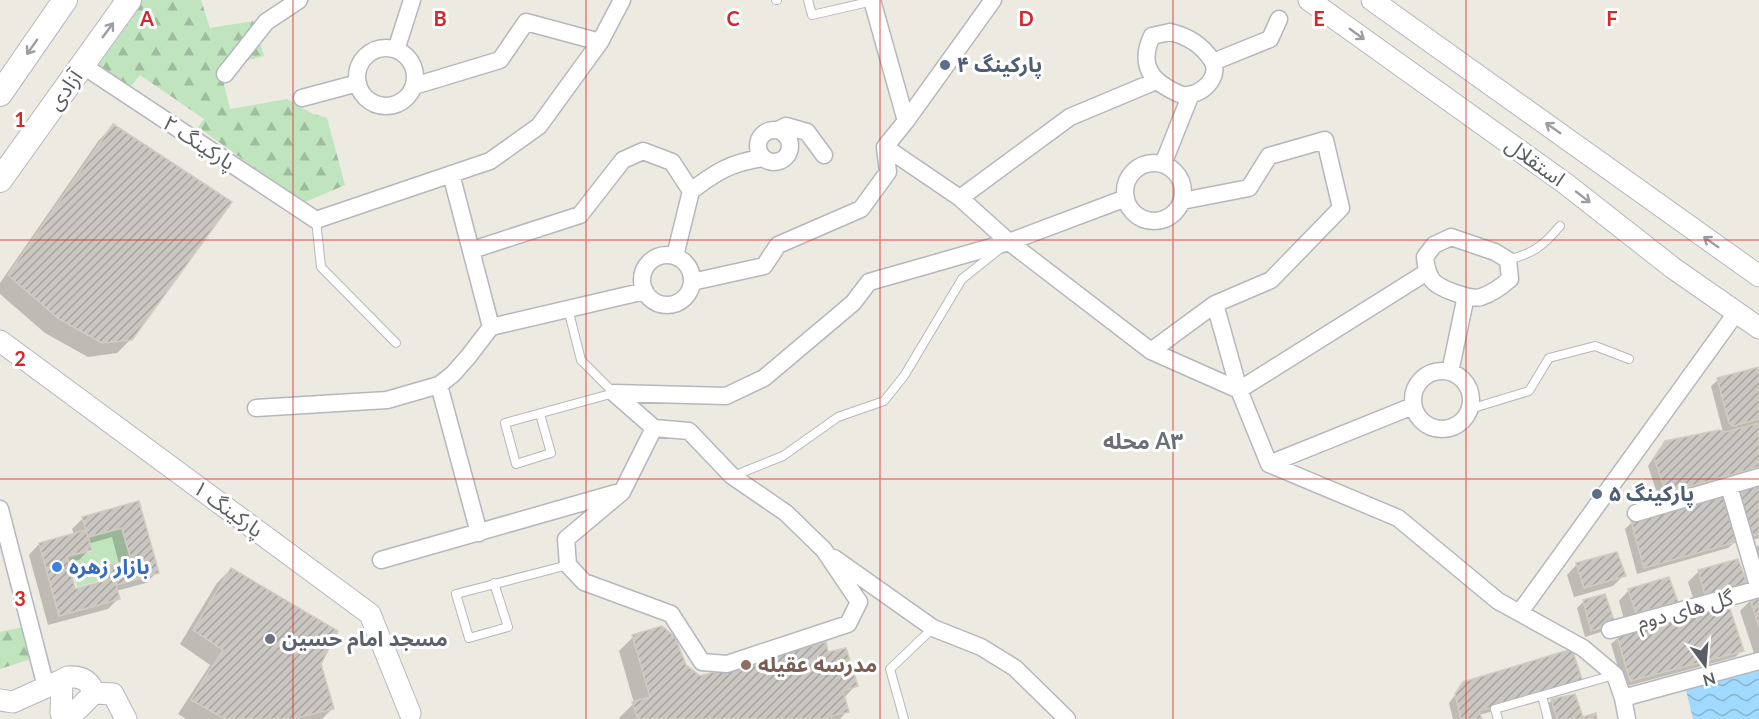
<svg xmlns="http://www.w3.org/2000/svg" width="1759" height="719" viewBox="0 0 1759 719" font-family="Lato,'Noto Sans Arabic',sans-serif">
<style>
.grass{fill:#c0e5be}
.forest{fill:url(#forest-firs)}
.water{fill:url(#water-waves)}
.shadow{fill:#0003;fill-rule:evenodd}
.building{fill:url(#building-hatch);stroke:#d2cbc0;stroke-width:1.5}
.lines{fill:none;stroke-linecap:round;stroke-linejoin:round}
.service-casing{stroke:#b4b8bc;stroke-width:10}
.minor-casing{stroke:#b4b8bc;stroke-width:19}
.tertiary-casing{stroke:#b4b8bc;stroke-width:23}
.secondary-casing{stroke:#b5b9be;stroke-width:26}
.service{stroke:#fff;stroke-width:8}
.minor{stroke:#fff;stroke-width:16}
.tertiary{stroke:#fff;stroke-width:21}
.secondary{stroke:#fff;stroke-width:24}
.oneway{stroke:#9c9ea1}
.grid{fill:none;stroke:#d62828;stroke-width:1.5;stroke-opacity:0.55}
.service-dot{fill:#5c6f8a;stroke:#fff;stroke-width:2}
.shop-dot{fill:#3f7fe0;stroke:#fff;stroke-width:2}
.worship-dot{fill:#6b7280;stroke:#fff;stroke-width:2}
.education-dot{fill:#8d6e63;stroke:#fff;stroke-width:2}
.labels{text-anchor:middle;stroke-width:6;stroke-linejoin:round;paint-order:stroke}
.service-label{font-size:21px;font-weight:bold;fill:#4e5e75;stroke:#fff;text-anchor:start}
.street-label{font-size:21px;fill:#5a5e62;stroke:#fff}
.shop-label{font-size:21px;font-weight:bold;fill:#366cbe;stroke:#fff;text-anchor:start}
.worship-label{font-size:21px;font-weight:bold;fill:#5b616d;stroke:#fff;text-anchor:start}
.education-label{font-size:21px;font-weight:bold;fill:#785e54;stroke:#fff;text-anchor:start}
.neighbourhood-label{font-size:22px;font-weight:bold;fill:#6b7074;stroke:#fff}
.grid-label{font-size:20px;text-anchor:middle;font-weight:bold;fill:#d62828;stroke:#fff;stroke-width:6;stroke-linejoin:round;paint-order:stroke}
</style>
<defs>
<pattern id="forest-firs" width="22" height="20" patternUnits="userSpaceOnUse" patternTransform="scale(1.5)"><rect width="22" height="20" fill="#c0e5be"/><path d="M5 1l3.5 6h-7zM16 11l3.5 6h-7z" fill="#9fbd9e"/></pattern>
<pattern id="water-waves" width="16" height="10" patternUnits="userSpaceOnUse" patternTransform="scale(1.5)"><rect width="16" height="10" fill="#a0dafe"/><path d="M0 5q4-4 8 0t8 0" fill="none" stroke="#85b4d1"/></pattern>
<pattern id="building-hatch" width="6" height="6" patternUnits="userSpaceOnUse" patternTransform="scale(1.5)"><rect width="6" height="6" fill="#cac6c1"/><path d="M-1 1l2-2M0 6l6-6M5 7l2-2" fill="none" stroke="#a7a4a0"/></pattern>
</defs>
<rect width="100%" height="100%" fill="#edeae2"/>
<path class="grass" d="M121,529L130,559L109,565L112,577L77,587L69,558L93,551L89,538Z"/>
<path class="forest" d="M138,0H201L210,28L253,21L264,56L220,68L230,109L287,99L311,113L327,118L345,185L303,203L198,127L204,119L140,75L128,90L99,68L100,55Z
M23,627L31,659L0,669V632Z"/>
<path class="water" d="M1759,669V719H1693L1686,690Z"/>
<path class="shadow" d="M113,126L131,339L117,353L88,357L45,333L0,294V283L99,140Z
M1759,368V471L1659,499L1648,466L1659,449L1666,442L1723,432L1711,386L1718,380Z
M1759,486V538L1746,542L1731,499Z
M138,503L157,572L146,583L116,591L119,598L108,609L48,625L29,555L39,544L74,535L72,529L83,518ZM112,537L119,564L111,567L101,577L102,583L74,591L67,563L79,560L90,549L88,544Z
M1632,522L1735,542L1728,548L1637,574L1625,529Z
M1759,545V587L1750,553Z
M1577,564L1624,575L1613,586L1574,597L1567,575Z
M231,569L320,664L332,709L322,719H186L178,714L210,665L180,644L217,583Z
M1699,571L1746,582L1735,593L1695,604L1688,582Z
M1629,590L1676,601L1665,612L1625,623L1619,601Z
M1759,598V652L1754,653L1740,611L1751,600Z
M1584,601L1607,630L1585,637L1577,608Z
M633,637L684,666L699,678L827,653L856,685L844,698L847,711L840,719H620L619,718L634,703L619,651Z
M1618,638L1742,651L1735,657L1624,687L1611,644Z
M1464,683L1575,688L1479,715L1480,719H1453L1449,703Z
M1552,700L1582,719H1548L1545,707Z"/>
<path class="building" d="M113,124L232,202L132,340L102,343L59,319L8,275Z
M1759,367V419L1733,426L1729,423L1717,378Z
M1759,423V467L1666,493L1654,458L1665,441L1719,430L1726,432Z
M1759,484V534L1753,536L1737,491Z
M1723,495L1736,542L1644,568L1631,521Z
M139,501L159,573L116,585L110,565L131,560L122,528L88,537L82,517Z
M86,530L92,550L67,556L75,589L114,578L120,599L59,616L39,543Z
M1617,552L1626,576L1584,588L1576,563Z
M1738,559L1747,583L1705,595L1698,570Z
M231,568L338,631L321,664L334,709L292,719H225L191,700L223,650L193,630Z
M1669,577L1678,602L1636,613L1628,589Z
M1605,594L1615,623L1591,631L1583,600Z
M1759,596V627L1750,599Z
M1729,606L1744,651L1630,681L1617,636Z
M662,626L675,637L686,665L700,676L826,642L828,652L846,648L858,686L843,691L849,712L831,716L832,719H638L632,702L650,697L632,635Z
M1572,649L1583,682L1479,711L1482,719H1461L1455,694L1463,682Z
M1575,694L1583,717L1596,713L1597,719H1557L1551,699Z"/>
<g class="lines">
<g class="service-casing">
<path id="service" d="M776,0H777
M808,0L812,15L873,1
M316,220L321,267L396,343
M1508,260C1534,253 1543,246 1560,226
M1470,409L1529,391L1549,358L1595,346L1629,359
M540,414L551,453L516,464L505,423L614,393L581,360L568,309
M733,476L783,456L838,417L884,401L904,376L962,279L1001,248
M494,583L508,627L469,638L456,594L568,565
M1542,696L1548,719
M904,719L890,669L933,628
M1498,719L1495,709L1614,675"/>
</g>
<g class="minor-casing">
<path id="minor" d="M872,0L906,121
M1170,32C1187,36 1201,44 1211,59C1223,76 1201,97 1183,95C1178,94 1171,90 1166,87C1145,75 1142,57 1152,36Z
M357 77a29 29 0 1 1 58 0a29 29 0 1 1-58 0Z
M396,50L412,0
M1213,62L1270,39L1279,19
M82,65L316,220L490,161L539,126L600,42L622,0
M225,74L266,22L299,0
M414,86L500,60L526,22L600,42
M302,98L358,83
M758 146a16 16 0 1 1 32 0a16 16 0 1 1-32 0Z
M778,130L786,126L807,132L824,155
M885,147L960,198L1009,242L1151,351L1239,390L1269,464L1398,518L1498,601L1583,648L1615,675L1623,698L1627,719
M885,147L906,121L993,0
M1125 192a29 29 0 1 1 58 0a29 29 0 1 1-58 0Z
M1163,164L1191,94
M451,174L491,327
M691,191C716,172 730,163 762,158
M960,198L1070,117L1156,81
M1451,237L1495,252L1508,260L1510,279C1501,287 1493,293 1481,297C1471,300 1439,289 1432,280C1427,273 1426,266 1425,257L1434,245Z
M472,250L580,215L623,160L643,151L672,162L691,191L675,256
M642 280a25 25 0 1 1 50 0a25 25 0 1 1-50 0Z
M692,282L764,266L778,245L861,209L888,172L885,147
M1215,304L1239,390L1427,272
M1151,351L1215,304L1271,280L1341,208L1325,140L1269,156L1249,188L1182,201
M1413 400a29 29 0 1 1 58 0a29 29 0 1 1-58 0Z
M1450,372L1466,296
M439,385L479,533
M614,393L654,428L689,431L732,476L786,513L824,550L859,602L848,624L727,664L702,662L671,614L584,582L568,565L566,539L622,492L654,428
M614,393L726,396L764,378L853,303L869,282L1009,242L1126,198
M256,408L387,400L439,385L453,374L468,357L491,327L645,291
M1269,464L1413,406
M1729,486L1759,589
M0,509L46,687
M1636,513L1759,477
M834,558L933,628L981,647L1015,668L1067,719
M381,560L616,493
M1520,612L1736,313
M1610,630L1759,589
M1623,698L1759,661"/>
</g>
<g class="tertiary-casing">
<path id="tertiary" d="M1309,0L1566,184L1673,268L1759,328
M1372,0L1759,276
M0,341L370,614L410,713
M68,677C82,676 90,681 94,693L70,717L61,713L62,680Z
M94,693L113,694L126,719
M0,700L13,702L62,680"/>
</g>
<g class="secondary-casing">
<path id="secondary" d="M0,94L65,0
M0,180L129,0"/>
</g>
<use href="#service" class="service"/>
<use href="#minor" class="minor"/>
<use href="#tertiary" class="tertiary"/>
<use href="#secondary" class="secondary"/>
</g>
<defs><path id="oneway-shaft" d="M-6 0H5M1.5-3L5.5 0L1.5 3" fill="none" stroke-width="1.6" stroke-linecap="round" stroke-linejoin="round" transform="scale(1.5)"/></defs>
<g class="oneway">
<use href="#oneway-shaft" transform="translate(108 30) rotate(-54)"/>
<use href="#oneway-shaft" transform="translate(1357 34) rotate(36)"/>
<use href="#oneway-shaft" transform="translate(32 47) rotate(125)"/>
<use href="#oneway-shaft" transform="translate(1553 128) rotate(-145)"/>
<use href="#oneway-shaft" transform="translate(1583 197) rotate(38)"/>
<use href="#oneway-shaft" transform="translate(1711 242) rotate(-145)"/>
</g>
<path class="grid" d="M293,0V719M586,0V719M880,0V719M1173,0V719M1466,0V719M0,240H1759M0,479H1759"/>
<g class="service-dot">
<circle cx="945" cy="65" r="6"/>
<circle cx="1597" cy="494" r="6"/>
</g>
<circle class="shop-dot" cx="57" cy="567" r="6"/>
<circle class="worship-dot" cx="270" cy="639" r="6"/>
<circle class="education-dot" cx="746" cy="665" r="6"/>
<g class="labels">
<g class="service-label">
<text x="957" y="72">پارکینگ ۴</text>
<text x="1609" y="501">پارکینگ ۵</text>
</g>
<g class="street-label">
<text transform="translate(65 90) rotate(-54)" y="7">آزادی</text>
<text transform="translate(199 143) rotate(33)" y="7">پارکینگ ۲</text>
<text transform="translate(1535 162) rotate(36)" y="7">استقلال</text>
<text transform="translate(228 509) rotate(36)" y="7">پارکینگ ۱</text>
<text transform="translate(1685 610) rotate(-15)" y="7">گل های دوم</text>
</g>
<g class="shop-label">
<text x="69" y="574">بازار زهره</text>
</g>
<g class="worship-label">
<text x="282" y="646">مسجد امام حسین</text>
</g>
<g class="education-label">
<text x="758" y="672">مدرسه عقیله</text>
</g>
<g class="neighbourhood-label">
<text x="1143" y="449">محله A۳</text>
</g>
</g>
<g class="grid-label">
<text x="147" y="26">A</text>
<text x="440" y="26">B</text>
<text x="733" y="26">C</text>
<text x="1026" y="26">D</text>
<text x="1319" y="26">E</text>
<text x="1612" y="26">F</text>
<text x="20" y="127">1</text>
<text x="20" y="366">2</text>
<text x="20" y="606">3</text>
</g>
<g transform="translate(1705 665) rotate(164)" stroke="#ffffff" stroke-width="4.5" paint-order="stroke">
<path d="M0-4.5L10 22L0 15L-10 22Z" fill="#5a5e62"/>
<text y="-9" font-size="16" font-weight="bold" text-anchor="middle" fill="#5a5e62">N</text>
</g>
</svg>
